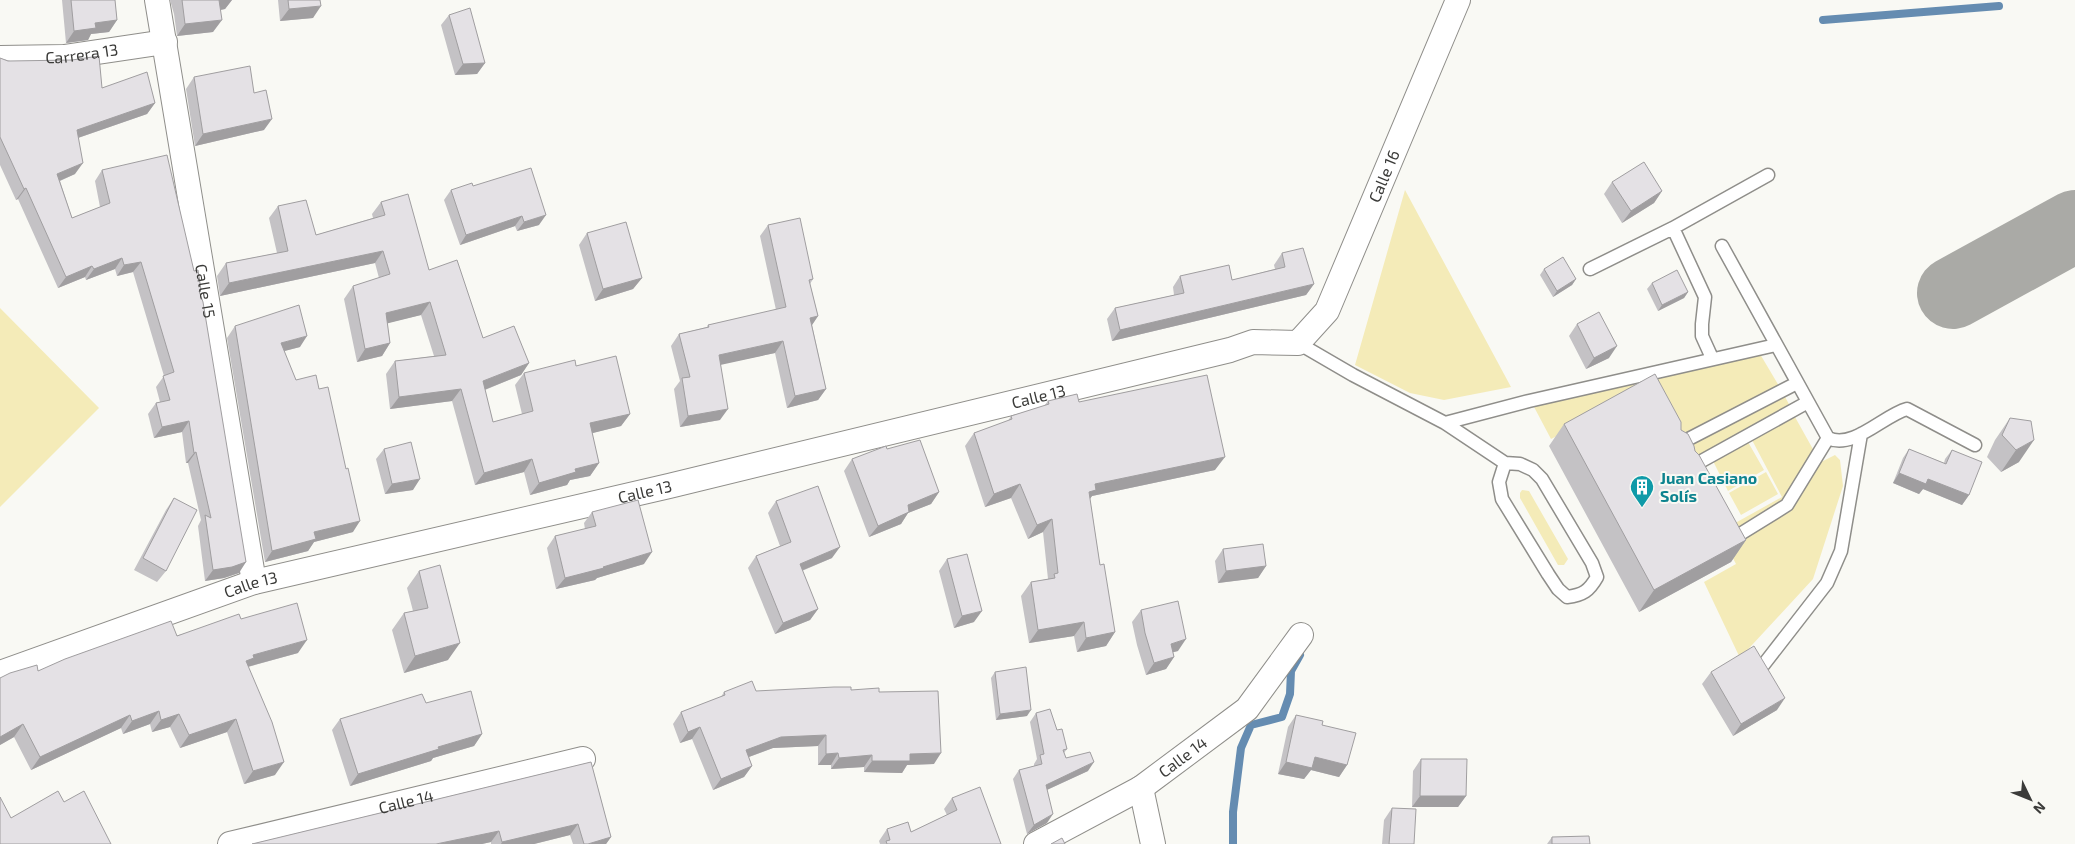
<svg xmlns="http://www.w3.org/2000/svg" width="2075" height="844" viewBox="0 0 2075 844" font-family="'Exo 2',sans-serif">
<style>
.green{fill:#f4ebb8}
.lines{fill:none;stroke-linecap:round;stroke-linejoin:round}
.stream{stroke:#658cb1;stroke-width:8}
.taxiway{stroke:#aaaaa6;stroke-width:72}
.lane-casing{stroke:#8f8e8a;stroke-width:15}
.street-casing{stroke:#8f8e8a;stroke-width:26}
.lane{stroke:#fff;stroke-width:12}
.street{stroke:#fff;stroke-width:24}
.wall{fill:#c4c2c5}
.shaded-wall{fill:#a09ea0}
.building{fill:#e4e1e5;stroke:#a09ea0}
.labels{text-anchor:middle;stroke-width:4;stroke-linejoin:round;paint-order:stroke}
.street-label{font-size:16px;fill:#3b3b39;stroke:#f9f9f4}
.culture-label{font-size:16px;font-weight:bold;fill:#0d838f;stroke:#f9f9f4;text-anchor:start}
</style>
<rect width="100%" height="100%" fill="#f9f9f4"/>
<path class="green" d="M1405,190L1511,387L1444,400L1410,393L1355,365Z
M0,308L99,408L0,507Z
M1760,354L1779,386L1668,442L1641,394L1551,439L1533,405Z
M1784,395L1790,406L1680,466L1673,454Z
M1795,417L1814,451L1784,502L1722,538L1719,532L1782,497L1752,440Z
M1748,442L1764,470L1728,491L1713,461Z
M1835,455L1840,460L1843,486L1813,579L1740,658L1704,582L1736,564L1727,547L1791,511L1821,462Z
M1766,472L1778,494L1741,515L1729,493Z
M1522,490L1529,491L1568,559L1564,565H1558L1520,498V493Z"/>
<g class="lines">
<path class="stream" d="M1823,20L1999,6
M1233,844V812L1241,748L1251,725L1282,717L1290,694L1291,671L1300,655"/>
<path class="taxiway" d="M1953,293L2075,226"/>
<g class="lane-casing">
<path id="lane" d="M1673,228L1768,175
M1722,246L1828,438C1853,450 1884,415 1907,409L1975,445
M1590,269L1673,228L1705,297L1702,324V336L1712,358
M1298,343L1353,375L1445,423L1505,463L1520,464L1533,470L1542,479L1592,563L1597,577C1589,591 1583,595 1567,597L1558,589L1548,574L1502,499L1499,482L1505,463
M1445,423L1529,401L1776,345
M1675,446L1797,383
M1689,468L1808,402
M1729,541L1787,505L1828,438
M1761,668L1827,583L1841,551L1861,434"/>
</g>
<g class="street-casing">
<g id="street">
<path id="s1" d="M157,0L254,582"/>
<path id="s2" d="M0,58L64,57L165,42"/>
<path id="s3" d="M0,673L254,582L669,486L1230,350L1253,342L1298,343L1327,311L1458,0"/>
<path d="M1141,788L1153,844"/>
<path id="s4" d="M230,844L583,759"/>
<path id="s5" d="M1036,844L1141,788L1247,709L1301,635"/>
</g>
</g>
<use href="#lane" class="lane"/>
<use href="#street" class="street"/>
</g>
<path class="wall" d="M62,0H115L117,20L109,32L91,34L88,40L66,43Z
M170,0H232L225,9L220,10L213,32L177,36L174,14Z
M278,0H320L313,18L280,21Z
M449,15L485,63L477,74L455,75L441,25Z
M0,58L155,103L147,114L78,138L75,174L60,181L72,218L100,207L95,181L102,170L194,271L201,290L200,292L239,573L224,578L205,581L198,526L201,520L188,463H186L182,432L154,438L148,414L156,403L160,402L156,387L164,376L133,272L117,276L115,269L86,280L85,277L58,288L18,199L16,200L0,165Z
M194,77L254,93L264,130L195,146L186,89Z
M1612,182L1662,191L1654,203L1622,223L1604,194Z
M473,186L539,225L517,231L515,226L460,245L444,200L451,190Z
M381,202L429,270L483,338L529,363L521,375L485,390L493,422L522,414L515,385L524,373L576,366L630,414L621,426L592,433L599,463L590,476L570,480L567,485L530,495L524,472L475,485L452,401L390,409L386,374L395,361L434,356L421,315L387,323L390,343L382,356L357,362L344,299L353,286L379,278L375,263L220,296L217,276L226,263L277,253L269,218L278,206L316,235L373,218L372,214Z
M768,225L813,279L810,284L818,316L812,325L826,389L818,400L787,408L775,353L721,364L720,420L680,427L674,389L680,381L671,346L679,334L707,327L708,325L776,310L760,236Z
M587,233L642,278L633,289L595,301L579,245Z
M1282,253L1314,284L1306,295L1112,341L1107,319L1115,308L1174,295L1173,287L1180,276L1232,280L1275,269L1274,265Z
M1544,269L1576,279L1572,285L1553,297L1540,275Z
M1652,283L1688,292L1684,298L1658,311L1647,289Z
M1577,324L1609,358L1586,369L1569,336Z
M235,326L300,347L284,351L296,380L319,389L353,532L314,542L308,551L265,562L227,338Z
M1048,401L1079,402L1215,470L1092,496L1090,499L1100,565L1115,632L1106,646L1077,652L1074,636L1029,643L1021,596L1031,582L1048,579L1043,532L1028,539L1011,498L985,507L965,446L974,433L1008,421L1011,416L1044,406Z
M2010,418L2019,462L2001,472L1987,457L1995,440Z
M1564,424L1681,430L1695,451L1746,540L1731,562L1639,612L1549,446Z
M384,449L413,490L385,494L376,459Z
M887,449L939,492L931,504L908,513L901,524L869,537L844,471L852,459Z
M1909,449L1944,463L1945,459L1952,450L1969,495L1962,505L1923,489L1919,494L1893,483L1903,458Z
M174,498L166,571L157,582L134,570L166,510Z
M776,501L832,558L802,571L818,609L810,620L775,634L748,568L756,556L780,546L768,513Z
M592,512L644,564L597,578L595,580L556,589L547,548L555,536L585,529L584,523Z
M1223,549L1266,566L1258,578L1218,583L1215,561Z
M947,559L974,622L954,628L939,571Z
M419,571L448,660L404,673L392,630L404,613L413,611L407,588Z
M1141,610L1178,651L1173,652L1174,657L1166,669L1146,675L1137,645L1132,622Z
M241,619L298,653L248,667L275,775L244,784L227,732L180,748L170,727L152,732L150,724L123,734L121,728L31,770L14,737L0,745V678L38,671Z
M995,672L1027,716L996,720L991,678Z
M1711,672L1777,710L1733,736L1702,684Z
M851,690L879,692L934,764L907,765L902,773L864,772V767L831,769V765H818V746L773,748L749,757L752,766L744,777L713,790L692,739L680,743L673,724L681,712L721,697L724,692Z
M426,703L482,734L474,746L433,758L431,761L350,786L332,730L340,719Z
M1036,713L1057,730L1067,749L1064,753L1066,758L1088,771L1047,790V823L1027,834L1013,779L1019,770L1034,766V764L1037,759L1030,722Z
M1296,715L1322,725L1347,765L1339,777L1311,770L1304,779L1278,774L1288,727Z
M1421,759L1466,796L1458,807H1412L1413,771Z
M591,762L611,837L606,844H573L570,835L534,844H491V842L482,844H252Z
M952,798L1001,844H880L879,841L887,829L911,832L947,815L944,809Z
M1392,808L1414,844H1382L1384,820Z
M1552,837L1590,844H1547Z"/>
<path class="shaded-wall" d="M218,0H232L225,9L210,12Z
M321,6L313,18L280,21L289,9Z
M117,20L109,32L91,34L88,40L66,43L74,31L95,23Z
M222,20L213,32L177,36L185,24Z
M485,63L477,74L455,75L463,64Z
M155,103L147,114L69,141L77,130Z
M272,119L264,130L195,146L203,134Z
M83,163L75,174L50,185L57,174Z
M26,188L18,199L16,200L24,189Z
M1662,191L1654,203L1622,223L1631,211Z
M546,215L539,225L517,231L524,222Z
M522,216L515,226L460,245L466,235Z
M383,251L375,263L220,296L229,283Z
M122,258L115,269L86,280L94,269Z
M141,262L133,272L117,276L124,265Z
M92,266L85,277L58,288L66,277Z
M642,278L633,289L595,301L603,289Z
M1576,279L1572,285L1553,297L1557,291Z
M1314,284L1306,295L1112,341L1120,330Z
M1688,292L1684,298L1658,311L1662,305Z
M430,302L421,315L377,326L386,313Z
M818,316L810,328V318Z
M307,336L300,347L273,354L281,343Z
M783,341L775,353L711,367L719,355Z
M390,343L382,356L357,362L365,349Z
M1617,346L1609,358L1586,369L1594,358Z
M529,363L521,375L474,394L483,381Z
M461,389L452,401L390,409L399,397Z
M826,389L818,400L787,408L795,396Z
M728,409L720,420L680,427L688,416Z
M630,414L621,426L581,436L590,423Z
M189,421L182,432L154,438L162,427Z
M2034,440L2019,462L2001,472L2016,450Z
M196,452L188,463H186L194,453Z
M1225,457L1215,470L1092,496L1086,504L1080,505L1095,484Z
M532,459L524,472L475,485L484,473Z
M599,463L590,476L570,480L567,485L530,495L539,483L575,469Z
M1899,473L1928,479L1969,495L1962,505L1923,489L1919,494L1893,483Z
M420,479L413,490L385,494L392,484Z
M1020,484L1011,498L985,507L994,494Z
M939,492L931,504L908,513L901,524L869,537L878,526L908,505Z
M1052,519L1043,532L1028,539L1037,525Z
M360,521L353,532L314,542L308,551L265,562L272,551L314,532Z
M1746,540L1731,562L1639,612L1654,590Z
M840,547L832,558L791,575L800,564Z
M652,552L644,564L597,578L595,580L556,589L565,578Z
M246,562L239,573L224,578L205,581L213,570Z
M1266,566L1258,578L1218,583L1226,571Z
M818,609L810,620L775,634L783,623Z
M982,611L974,622L954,628L962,616Z
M1084,622L1074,636L1029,643L1038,630Z
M1115,632L1106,646L1077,652L1086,638Z
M1186,639L1178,651L1162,655L1171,644Z
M307,640L298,653L247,667L246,661L253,655Z
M460,643L448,660L404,673L415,656Z
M1174,657L1166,669L1146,675L1154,663Z
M1785,698L1777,710L1733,736L1741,724Z
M1031,710L1027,716L996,720L1000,714Z
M159,711L150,724L123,734L132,721Z
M179,714L170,727L152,732L161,720Z
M130,715L121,728L31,770L40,757Z
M236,719L227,732L180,748L189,735Z
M23,724L14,737L0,745V737Z
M700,727L692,739L680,743L688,732Z
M482,734L474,746L433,758L431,761L350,786L358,774L438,747Z
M826,735L818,746L773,748L738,761L746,750L781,737Z
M838,753L831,765H818L826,754Z
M941,753L934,764L907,765L902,773L864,772L872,761L910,754Z
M872,755L864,767L831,769L839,758Z
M1315,757L1347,765L1339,777L1311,770L1304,779L1278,774L1286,762Z
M284,762L275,775L244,784L253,771Z
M1094,762L1088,771L1040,793L1046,785Z
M752,766L744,777L713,790L721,779Z
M1420,796H1466L1458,807H1412Z
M1053,814L1047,823L1027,834L1034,825Z
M578,824L570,835L534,844H501L502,842Z
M499,831L491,842L482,844H436Z
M611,837L606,844H588Z"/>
<path class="building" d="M71,0H115L117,20L95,23L96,28L74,31Z
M182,0H219L222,20L185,24Z
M288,0H320L321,6L289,9Z
M470,8L485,63L463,64L449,15Z
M99,56L102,88L147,72L155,103L77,130L83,163L57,174L72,218L110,203L102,170L167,155L194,271L198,270L201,290L199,291L203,302L246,562L232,567L213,570L205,515L211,518L196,452L194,453L189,421L162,427L156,403L170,400L163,376L174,372L141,262L124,265L122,258L94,269L92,266L66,277L26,188L24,189L0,137V58L8,61L72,60Z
M250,66L254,93L266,90L272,119L203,134L194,77Z
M1644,162L1662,191L1631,211L1612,182Z
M531,168L546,215L524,222L522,216L466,235L451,190L472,183L473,186Z
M408,194L429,270L457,260L483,338L514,326L529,363L483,381L493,422L533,411L524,373L575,360L576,366L616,356L630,414L590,423L599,463L575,469L576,472L539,483L532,459L484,473L461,389L399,397L395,361L446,355L430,302L386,313L390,343L365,349L353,286L390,274L383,251L229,283L226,263L288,251L278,206L306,200L316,235L385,215L381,202Z
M800,218L813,279L809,280L818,316L810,318L826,389L795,396L783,341L719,355L728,409L688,416L682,378L690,377L679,334L709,327L708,325L786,307L768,225Z
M626,222L642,278L603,289L587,233Z
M1303,248L1314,284L1120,330L1115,308L1184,293L1180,276L1229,265L1232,280L1285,267L1282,253Z
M1563,257L1576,279L1557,291L1544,269Z
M1677,270L1688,292L1662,305L1652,283Z
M299,305L307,336L281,343L296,380L316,375L319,389L328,387L346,469L348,468L360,521L314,532L316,539L272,551L235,326Z
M1599,312L1617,346L1594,358L1577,324Z
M1655,374L1681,422V430L1688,434L1694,446L1695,451L1699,455L1746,540L1654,590L1564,424Z
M1207,375L1225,457L1095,484L1096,490L1089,492L1100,565L1104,564L1115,632L1086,638L1084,622L1038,630L1031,582L1055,578L1054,574L1058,573L1052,519L1037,525L1020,484L994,494L974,433L1012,419L1011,416L1049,404L1048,401L1077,394L1079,402Z
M2010,418L2031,421L2034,440L2016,450L2002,435Z
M920,440L939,492L908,505L909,512L878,526L852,459L886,446L887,449Z
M411,442L420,479L392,484L384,449Z
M1909,449L1946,464L1952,450L1982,462L1969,495L1928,479L1926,484L1899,473Z
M818,486L840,547L800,564L818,609L783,623L756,556L791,542L776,501Z
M174,498L197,510L166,571L143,558Z
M638,500L652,552L603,567L604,568L565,578L555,536L596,526L592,512Z
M1263,544L1266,566L1226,571L1223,549Z
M967,554L982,611L962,616L947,559Z
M440,565L460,643L415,656L404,613L428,608L419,571Z
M1178,601L1186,639L1171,644L1174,657L1154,663L1145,633L1141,610Z
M297,603L307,640L253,655L254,658L246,661L272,722L284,762L253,771L236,719L189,735L179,714L161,720L159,711L132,721L130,715L40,757L23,724L0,737V678L10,673L37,665L38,671L65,659L171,621L177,636L239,614L241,619Z
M1754,646L1785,698L1741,724L1711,672Z
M1026,667L1031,710L1000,714L995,672Z
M752,681L756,691L834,687H851V690L879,688V692L938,691L941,753L910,754V761H872V755L839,758L838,753L826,754V735L781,737L746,750L752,766L721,779L700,727L688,732L681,712L725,695L724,692Z
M471,691L482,734L438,747L439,749L358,774L340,719L422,694L426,703Z
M1050,709L1057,730L1062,729L1067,749L1063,750L1066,758L1090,752L1094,762L1046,785L1053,814L1034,825L1019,770L1042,764L1040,755L1044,754L1036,713Z
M1296,715L1323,721L1322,725L1356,733L1347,765L1315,757L1312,768L1286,762Z
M1421,759H1467L1466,796H1420Z
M591,762L611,837L588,844H584L578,824L502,842L499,831L436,844H252Z
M980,787L1001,844H887L886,841L890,840L887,829L908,822L911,832L957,810L952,798Z
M58,791L64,802L84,791L111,844H0V797L11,818Z
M1392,808L1416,809L1414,844H1389Z
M1589,836L1590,844H1552V837Z
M1062,838L1065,844H1051Z"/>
<defs>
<g id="building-pin" transform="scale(1.25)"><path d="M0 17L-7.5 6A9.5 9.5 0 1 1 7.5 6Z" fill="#0f9aa8" stroke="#f9f9f4"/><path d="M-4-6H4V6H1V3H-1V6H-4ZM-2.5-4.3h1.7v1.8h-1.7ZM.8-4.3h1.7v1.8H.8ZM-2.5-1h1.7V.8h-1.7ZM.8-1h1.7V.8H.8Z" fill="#fff"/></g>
</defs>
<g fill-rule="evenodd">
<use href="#building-pin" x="1642" y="487"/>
</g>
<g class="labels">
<g class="street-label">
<text dy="6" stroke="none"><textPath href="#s2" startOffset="82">Carrera 13</textPath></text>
<text dy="6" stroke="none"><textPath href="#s3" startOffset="1532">Calle 16</textPath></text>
<text dy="6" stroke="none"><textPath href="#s1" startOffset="295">Calle 15</textPath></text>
<text dy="6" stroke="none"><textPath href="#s3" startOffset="1076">Calle 13</textPath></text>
<text dy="6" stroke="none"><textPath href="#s3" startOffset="671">Calle 13</textPath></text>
<text dy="6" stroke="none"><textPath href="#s3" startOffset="266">Calle 13</textPath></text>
<text dy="6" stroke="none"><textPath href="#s5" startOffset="171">Calle 14</textPath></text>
<text dy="6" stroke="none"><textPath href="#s4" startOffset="181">Calle 14</textPath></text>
</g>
<g class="culture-label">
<text x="1660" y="484">Juan Casiano<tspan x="1660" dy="18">Solís</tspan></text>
</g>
</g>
<g transform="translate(2030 799) rotate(133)" stroke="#f9f9f4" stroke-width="4" paint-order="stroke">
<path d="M0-4L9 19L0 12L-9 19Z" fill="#3b3b39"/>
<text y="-8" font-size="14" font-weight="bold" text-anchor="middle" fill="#3b3b39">N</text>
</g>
</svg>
